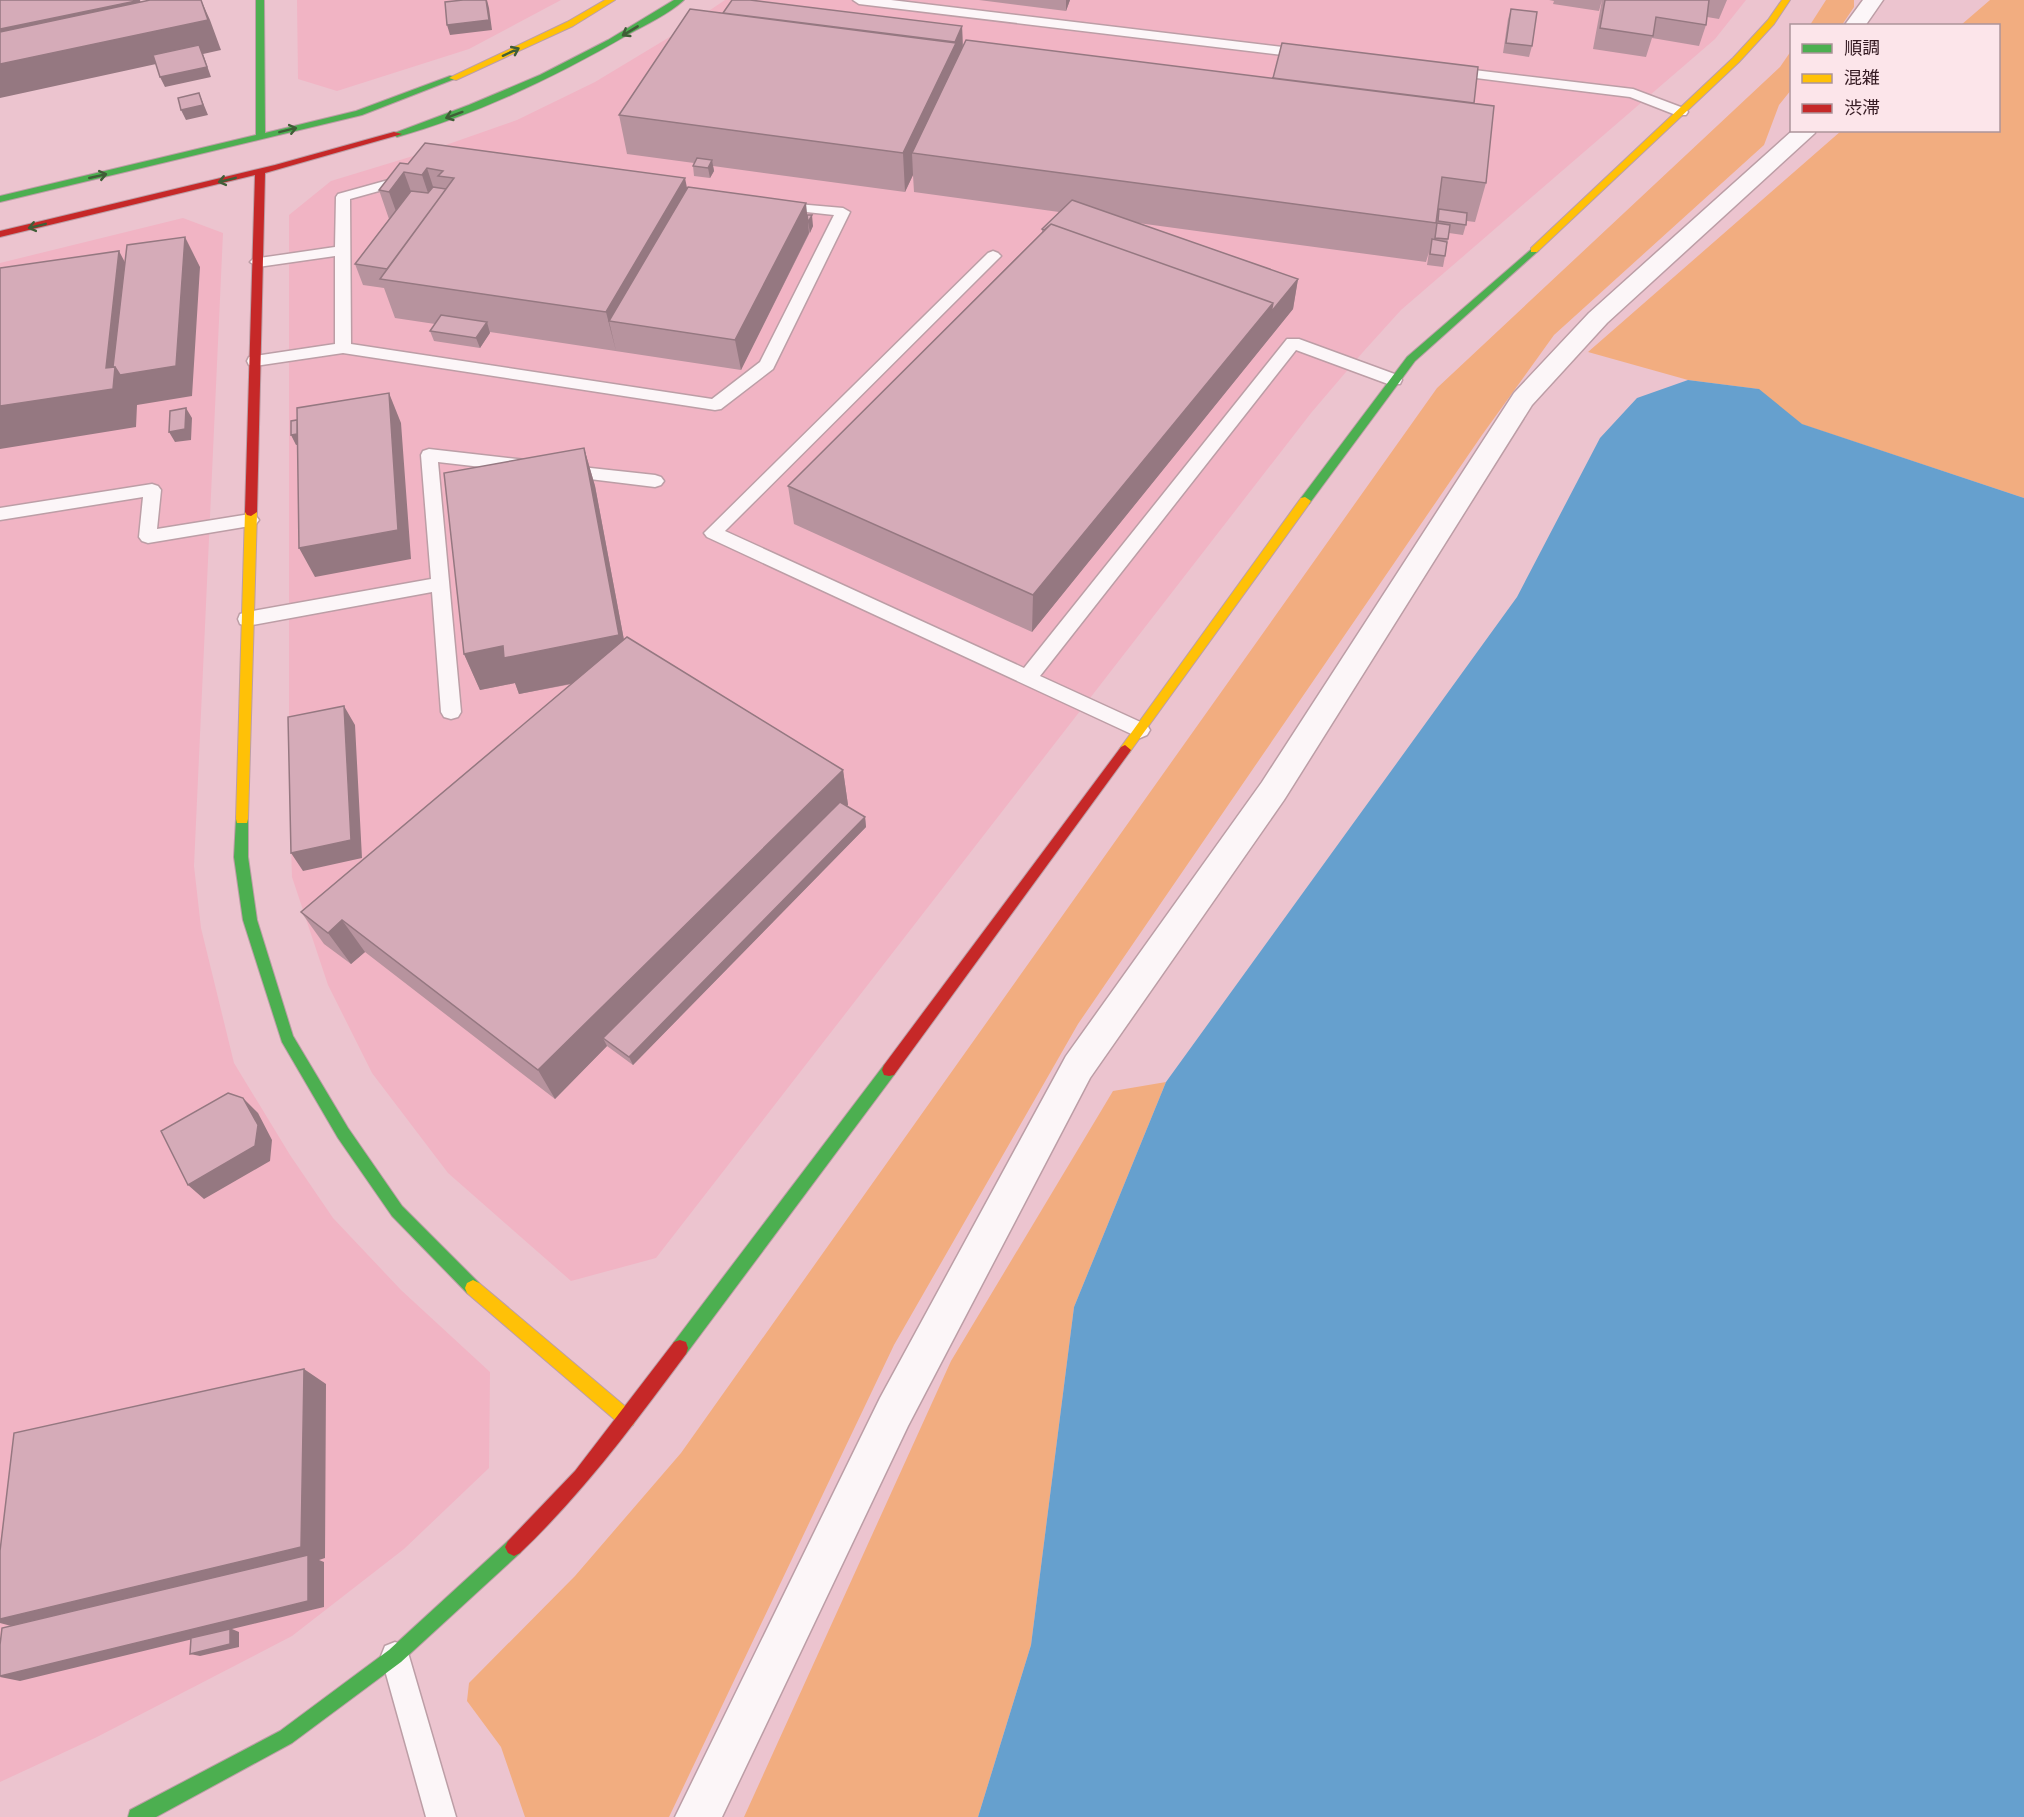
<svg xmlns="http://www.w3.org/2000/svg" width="2024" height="1817" viewBox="0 0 2024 1817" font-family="'Alegreya Sans','Noto Sans JP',sans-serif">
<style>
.built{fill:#f1b4c4}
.green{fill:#f2ad80}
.water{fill:#66a0ce}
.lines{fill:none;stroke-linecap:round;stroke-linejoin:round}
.lane-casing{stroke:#bc9ea6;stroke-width:3}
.street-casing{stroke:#bc9ea6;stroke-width:3}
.fast-casing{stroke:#bc9ea6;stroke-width:2}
.slow-casing{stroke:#bc9ea6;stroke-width:2}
.jam-casing{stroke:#bc9ea6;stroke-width:2}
.lane{fill:#fcf6f8;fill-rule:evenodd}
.street{fill:#fcf6f8;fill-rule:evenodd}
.fast{fill:#4caf50;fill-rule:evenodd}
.slow{fill:#ffc107;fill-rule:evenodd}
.jam{fill:#c62828;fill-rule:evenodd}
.wall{fill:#b7939e}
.shaded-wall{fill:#957881}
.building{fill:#d5abb8;stroke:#957881;stroke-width:1.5}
.oneway{stroke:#3f5e37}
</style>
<rect width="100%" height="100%" fill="#ecc4cf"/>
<path class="built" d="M297,0H561L469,49L337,91L298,79Z
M725,0H1746L1715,39L1401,310L1363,352L1311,413L656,1258L571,1281L448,1173L372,1073L328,985L292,877L289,783V215L331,181L423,153L517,120L595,82L673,35Z
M183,218L223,233L194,866L201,928L234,1063L290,1155L333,1218L401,1290L490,1372L489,1468L404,1549L292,1636L95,1738L0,1782V263Z"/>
<path class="green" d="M1826,0H1854V7L1842,25H1810Z
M1990,0H2024V498L1801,424L1758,389L1688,380L1588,352L1841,131L1998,130V26L1961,25Z
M1791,51V90L1779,105L1764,145L1554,335L1482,435L1078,1024L894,1345L669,1817H525L501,1747L467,1701L469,1683L575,1576L681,1453L1437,388L1780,67Z
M1166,1082L1074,1307L1031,1645L978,1817H744L951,1361L1113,1091Z"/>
<path class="water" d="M1688,380L1759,389L1802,424L2024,498V1817H978L1031,1645L1074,1307L1166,1082L1517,597L1600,438L1637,398Z"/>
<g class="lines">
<g class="lane-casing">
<path id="lane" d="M853,0H891L1308,50L1315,54L1308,58L859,4Z
M1449,67L1633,89L1686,109L1688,112L1686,115H1676L1630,97L1444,74L1442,71Z
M410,174L415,175L417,178L415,181L350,199L351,344L712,399L760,362L834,215L779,209L774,208L772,205L774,202L843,208L850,212L773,369L721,409L715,410L343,353L255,366L249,365L247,361L249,357L255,356L335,344V256L258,267L250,262L253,259L335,247L336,197L338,194Z
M993,251L998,253L1001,256L998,259L725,531L1024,668L1287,339H1299L1400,376L1402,380L1400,384H1388L1296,350L1040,676L1147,725L1150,730L1147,735L1140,738L707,537L704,533L988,253Z
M429,449L526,460L532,462L535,466L532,470L526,472L438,462L461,712L458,717L451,719L444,717L441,712L432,592L247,626L240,624L238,619L240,614L247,612L431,579L421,455L423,451Z
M563,465L655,475L661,477L664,481L661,485L655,487L557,475L554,471L557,467Z
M152,484L158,486L161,490L157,529L250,514L256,516L259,520L256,524L250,526L148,543L142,541L139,537L143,497L0,520V508Z
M395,1642L405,1646L409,1656L456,1817H426L381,1656L385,1646Z"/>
</g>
<g class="street-casing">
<path id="street" d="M1863,0H1883L1865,26H1844Z
M1793,130H1815V133L1607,323L1532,405L1284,800L1090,1078L908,1426L722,1817H675L880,1398L1066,1056L1262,782L1514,393L1589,313Z"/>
</g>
<g class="fast-casing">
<path id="fast" d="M256,0H264L265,133L356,111L450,76L457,78L362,115L0,202V196L256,135Z
M674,0H684C669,14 647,24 629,34C557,76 478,114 397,137L392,134L469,105L540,75L608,40Z
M1534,247L1539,250L1537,252L1415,361L1309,504H1301V498L1407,357Z
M242,814L247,815L248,819V857L257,920L293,1036L348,1128L402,1206L479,1283L481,1288L479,1293L473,1296L467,1293L392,1216L338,1138L282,1042L243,920L234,857L236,819L237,815Z
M889,1064L894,1065L896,1070L894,1075L686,1354L680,1356L674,1354L672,1348L674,1342L884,1065Z
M514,1538L520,1541L523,1547L520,1553L401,1662L292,1743L156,1817H128L130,1810L280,1731L389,1650L508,1541Z"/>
</g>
<g class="slow-casing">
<path id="slow" d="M605,0H615L573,26L456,80L449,78L567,22Z
M1782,0H1790L1774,24L1739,62L1537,252H1531V248L1733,58L1768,20Z
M1305,497L1311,501L1309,504L1129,753H1121L1119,750L1121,747L1301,498Z
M251,508L257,512L248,819L247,823H237L236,819L245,512Z
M473,1280L479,1283L633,1413L635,1419L633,1425L627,1427L621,1425L467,1293L465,1288L467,1283Z"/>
</g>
<g class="jam-casing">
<path id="jam" d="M394,132L402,134L265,173L257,512L251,516L247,515L245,512L255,175L0,237V231L275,165Z
M1125,745L1131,750L1129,753L894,1075L889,1076L884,1075L882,1070L884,1065L1121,747Z
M680,1340L686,1342L688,1348L686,1354C634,1424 583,1493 520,1553L514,1556L508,1553L505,1547L508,1541L575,1471L674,1342Z"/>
</g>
<use href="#lane" class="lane"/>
<use href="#street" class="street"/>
<use href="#fast" class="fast"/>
<use href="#slow" class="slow"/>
<use href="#jam" class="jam"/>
</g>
<path class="wall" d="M979,0H1070L1066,11Z
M1549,0H1602L1599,11L1553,4L1554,1Z
M1602,0H1727L1719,19L1707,17L1706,25L1699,46L1652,38L1646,57L1593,49Z
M1511,9L1532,46L1529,57L1503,53L1508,19Z
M723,13L962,26L963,46L1474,103L1486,183L1475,222L1467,221L1463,235L1449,233L1445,256L1443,267L1427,265L1429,252L1426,262L1138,223L1298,279L1293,309L1032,632L794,524L788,486L1042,232V229L1059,212L914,192L913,175L905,192L713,166L714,171L710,178L694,176L693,166L694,163L627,154L619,115Z
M408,164L687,188L807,215L813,226L741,370L490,332L480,348L434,341L430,331L435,324L395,318L384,288L363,285L355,264L389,219L379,190Z
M584,448L595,486L624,640L843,770L848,805L847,806L865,817L866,827L633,1065L607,1046L555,1099L365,952L351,964L324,944L301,912L572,684L519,694L515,683L480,690L464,654Z"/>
<path class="shaded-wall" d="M136,0H140L150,31L0,63V29Z
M201,0L210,20L221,50L203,54L211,77L165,87L160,77L202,54L0,98V64Z
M487,0L489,8L492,30L450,35L447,25Z
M1066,0H1070L1066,11Z
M962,26L963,56L912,153L913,175L905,192L903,153Z
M199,93L208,115L186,120L181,110Z
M712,160L714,171L710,178L708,168Z
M427,168L440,208L435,214L422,175Z
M404,172L418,211L403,231L389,192Z
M685,178L693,217L609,321L616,351L606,312Z
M806,203L809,233L741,370L735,340Z
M812,215L813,226L810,233L808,222Z
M185,237L200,267L192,396L137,405L136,427L0,449V406L106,368L119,251L140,291Z
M1298,279L1293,309L1032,632L1033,595L1273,303Z
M487,322L490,333L480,348L476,338Z
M389,393L401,423L411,559L315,577L299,548Z
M186,408L192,418L191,440L175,442L169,432Z
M305,433L310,443L296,445L291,435Z
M584,448L595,486L630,672L519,694L515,683L480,690L464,654Z
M344,706L355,725L362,858L303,871L291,853Z
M843,770L848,805L610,1043L603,1038L607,1046L555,1099L538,1070Z
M865,817L866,827L633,1065L629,1057Z
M342,920L365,952L351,964L328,933Z
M243,1098L258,1113L272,1140L270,1161L204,1199L188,1185Z
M304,1369L326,1384L325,1558L319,1560L324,1562V1607L232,1629L239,1632V1647L200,1656L190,1654L230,1630L20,1681L0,1677L26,1630L0,1623V1619Z"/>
<path class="building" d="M0,0H136V1L0,29Z
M150,0H201L208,20L0,64V32Z
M463,0H486L489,20L447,25L445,2Z
M732,0H750L962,26L955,42L723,13Z
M1605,0H1709L1706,25L1656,17L1653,36L1600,28Z
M690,9L956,43L903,153L619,115Z
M1511,9L1537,12L1532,46L1506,43Z
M966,40L1494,106L1486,183L1442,177L1436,223L912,153Z
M1282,43L1478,67L1474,103L1273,78Z
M199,45L207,67L160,77L153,55Z
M199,93L203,105L181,110L178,98Z
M425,143L685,178L606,312L380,279L454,178L438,176L443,171L427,168L422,175L404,172L389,192L379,190L400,163L408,164Z
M697,158L712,160L708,168L693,166Z
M433,187L446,189L387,269L355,264L411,191L428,193Z
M688,187L806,203L735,340L609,321Z
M1072,200L1298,279L1271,312L1273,303L1051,224L1044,230L1042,229Z
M1439,209L1467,213L1466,225L1438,221Z
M807,215H812L808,222Z
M1437,223L1450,225L1448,239L1435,238Z
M1051,224L1273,303L1033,595L788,486Z
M185,237L176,366L120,375L115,367H113L127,245Z
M1432,239L1447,242L1445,256L1430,254Z
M119,251L106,368L115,367L113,389L0,406V268Z
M441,315L487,322L476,338L430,331Z
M389,393L398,530L299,548L297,408Z
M186,408L185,429L169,432L170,411Z
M297,420V434L291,435V421Z
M584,448L619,635L504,658L503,646L464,654L444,473Z
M627,637L843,770L538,1070L342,920L328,933L301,912Z
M344,706L351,840L291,853L288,717Z
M840,802L865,817L629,1057L603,1038Z
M228,1093L243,1098L258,1125L255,1146L188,1185L161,1131Z
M304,1369L301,1547L0,1619V1551L14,1433Z
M308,1555V1601L0,1676V1645L2,1628Z
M230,1629V1644L190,1654L191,1638Z"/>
<defs><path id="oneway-shaft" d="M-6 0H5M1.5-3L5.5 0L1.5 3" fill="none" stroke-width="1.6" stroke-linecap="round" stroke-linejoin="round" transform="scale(1.5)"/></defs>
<g class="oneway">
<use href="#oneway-shaft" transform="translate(630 31) rotate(149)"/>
<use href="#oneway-shaft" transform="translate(511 52) rotate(-25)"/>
<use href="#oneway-shaft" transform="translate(454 115) rotate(160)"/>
<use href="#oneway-shaft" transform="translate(288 130) rotate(-14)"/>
<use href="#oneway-shaft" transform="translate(98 176) rotate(-13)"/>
<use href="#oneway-shaft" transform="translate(227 180) rotate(166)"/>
<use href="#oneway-shaft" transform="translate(37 226) rotate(166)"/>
</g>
<rect x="1790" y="24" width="210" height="108" fill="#fce5ea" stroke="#ac949a" stroke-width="1.5"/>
<rect x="1802" y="44" width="30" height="9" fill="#4caf50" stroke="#ac949a" stroke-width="1.5"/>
<text x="1844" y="54" font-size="18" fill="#351b23">順調</text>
<rect x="1802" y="74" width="30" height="9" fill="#ffc107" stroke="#ac949a" stroke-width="1.5"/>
<text x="1844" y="84" font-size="18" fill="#351b23">混雑</text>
<rect x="1802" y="104" width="30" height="9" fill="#c62828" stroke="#ac949a" stroke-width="1.5"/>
<text x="1844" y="114" font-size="18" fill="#351b23">渋滞</text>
</svg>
